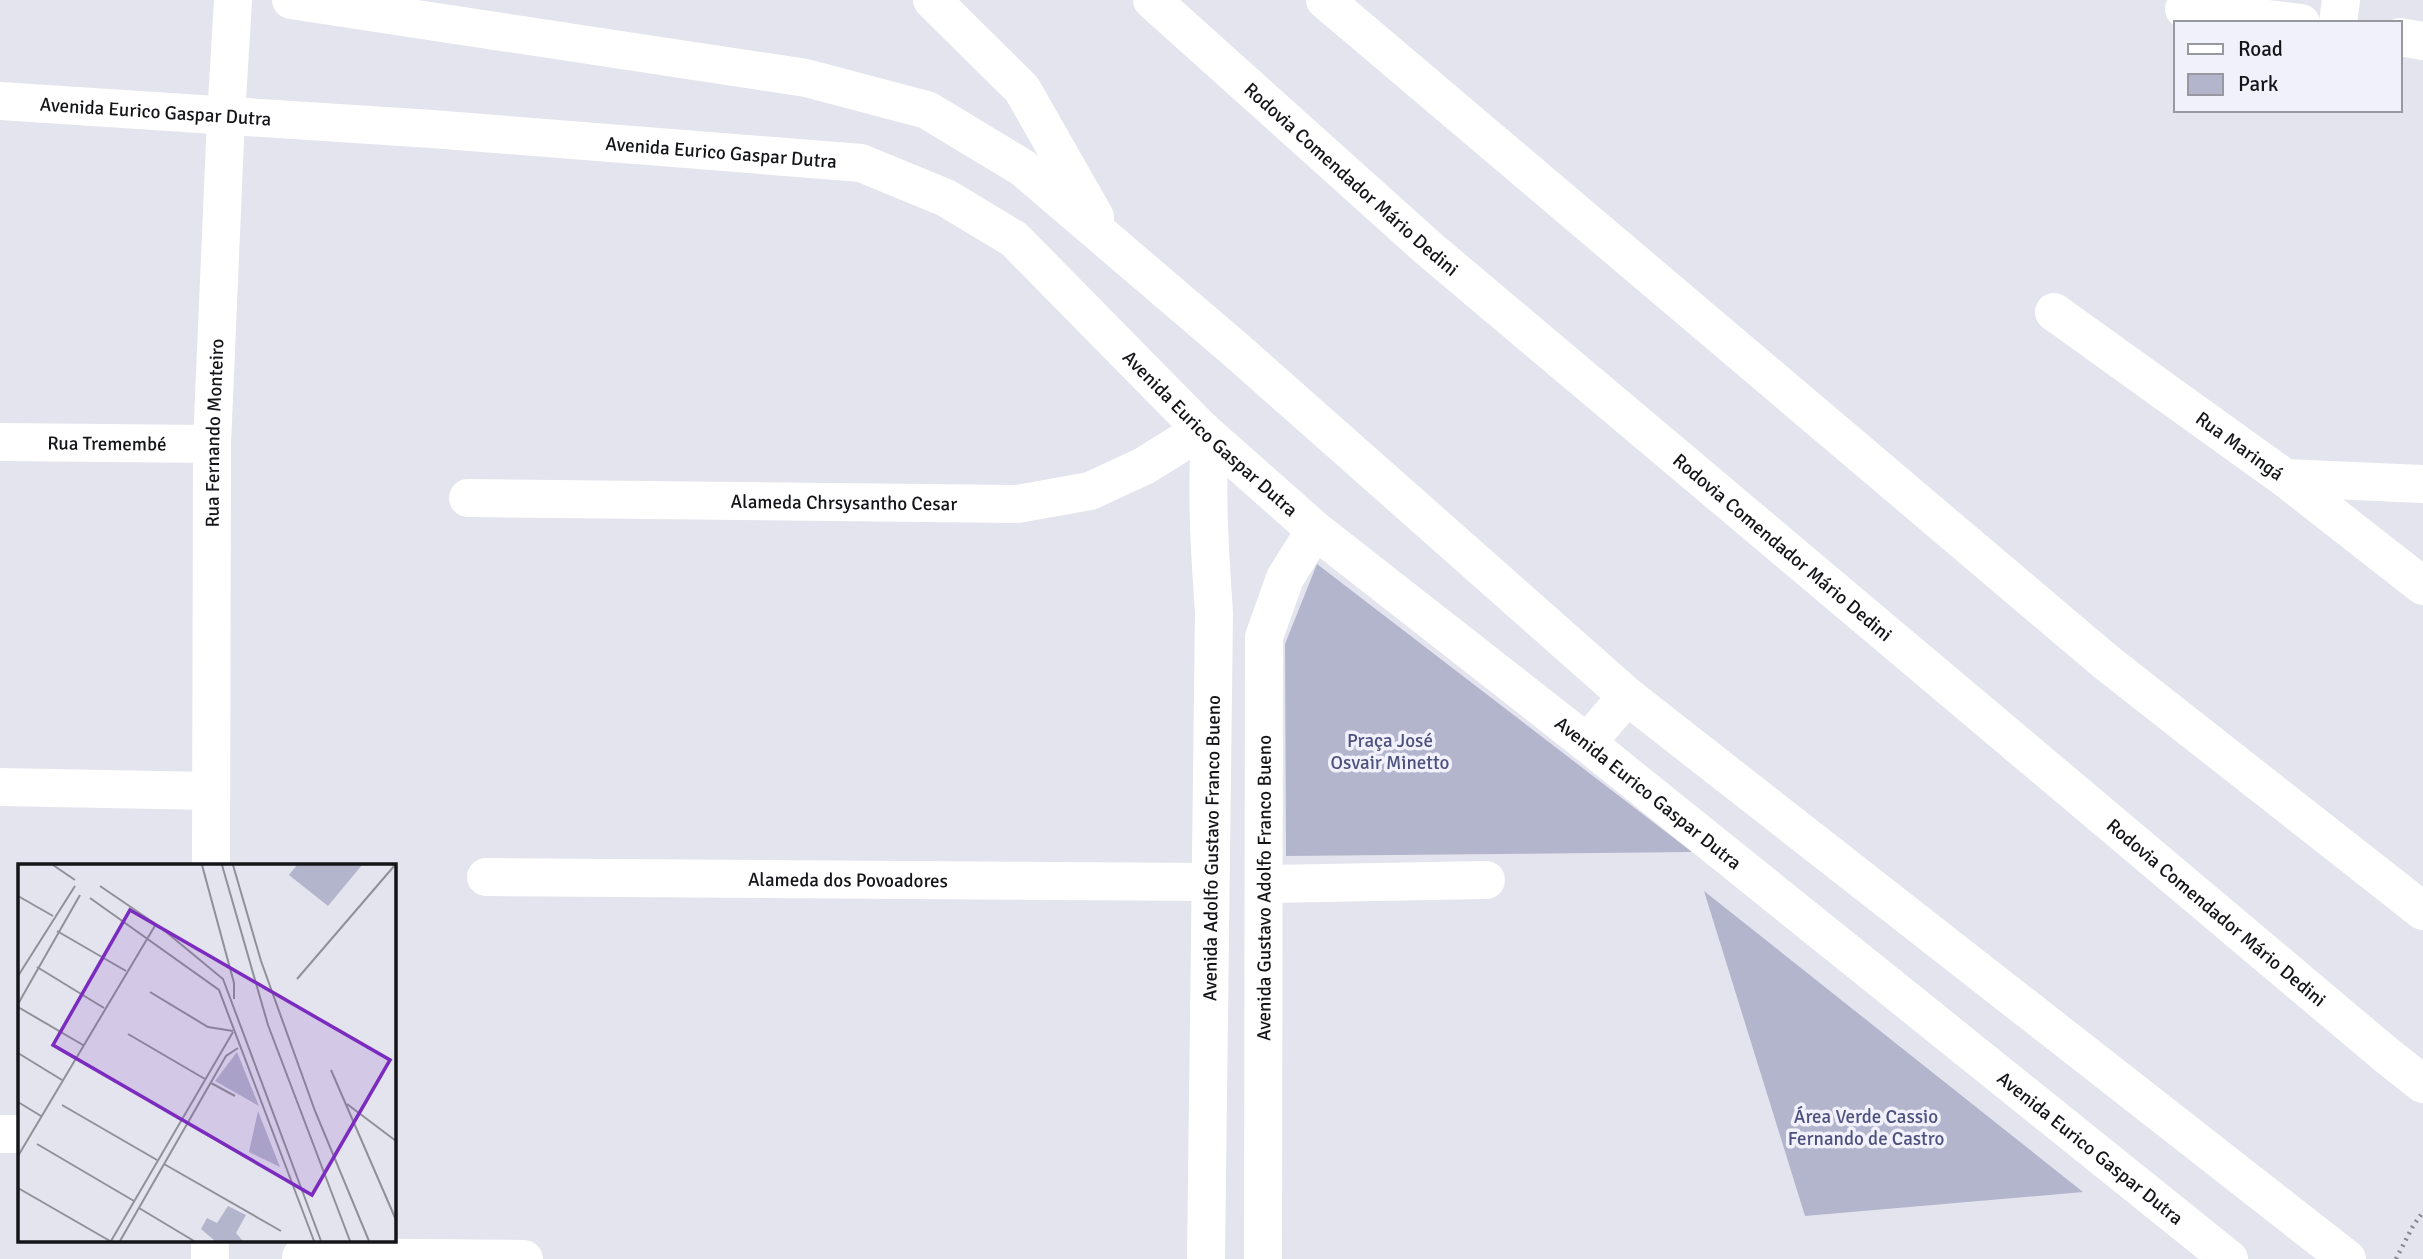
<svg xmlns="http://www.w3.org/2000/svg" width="2423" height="1259" viewBox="0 0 2423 1259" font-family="Signika,sans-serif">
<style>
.green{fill:#b3b5cc}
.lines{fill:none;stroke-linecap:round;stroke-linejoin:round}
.path{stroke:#87888f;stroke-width:4.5;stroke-dasharray:2 5;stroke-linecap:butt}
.minor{stroke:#fff;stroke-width:38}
.highway{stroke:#fff;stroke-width:38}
.labels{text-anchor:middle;stroke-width:7;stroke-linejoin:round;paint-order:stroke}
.street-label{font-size:19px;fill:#141518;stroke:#f0f1fb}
.park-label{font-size:19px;fill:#4e507e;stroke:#f0f1fb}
.inset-road{fill:none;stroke:#909198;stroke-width:2}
.view{fill:#7b2cbf;fill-opacity:0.15;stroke:#7b2cbf;stroke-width:3.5}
.inset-edge{fill:none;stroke:#141518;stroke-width:3.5}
</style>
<rect width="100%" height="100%" fill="#e3e4ee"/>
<path class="green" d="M1317,564L1692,852L1286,856L1285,644Z
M1704,891L2083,1192L1805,1216Z"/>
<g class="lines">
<path class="path" d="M2396,1259L2413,1226L2423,1212"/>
<g class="minor">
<path d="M291,0L806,78L927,110L1023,168L1236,350L1627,696L2347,1259"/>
<path d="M932,0L1022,89L1095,217"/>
<path d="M2184,9L2301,23"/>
<path d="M2338,23L2341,0"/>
<path d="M2400,37L2423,41"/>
<path id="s1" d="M0,101L432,129L861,163L946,198L1014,239L1202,430L1315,530L1587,743L2229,1259"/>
<path id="s2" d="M2054,312L2285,478L2423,586"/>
<path id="s3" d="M0,442L212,444"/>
<path d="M2285,478L2423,484"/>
<path id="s4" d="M468,498L1017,504L1090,491L1144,466L1202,430"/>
<path d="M1587,743L1627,696"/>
<path d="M0,787L211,791"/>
<path id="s5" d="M211,865L212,444L226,117L233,0"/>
<path id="s6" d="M486,877L1210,882"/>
<path d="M1264,884L1486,880"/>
<path d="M0,1134H19"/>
<path d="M210,1240V1259"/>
<path d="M301,1257L524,1259"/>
<path id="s7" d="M1206,1259L1214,613C1210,554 1206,497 1210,438"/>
<path id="s8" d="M1263,1259L1264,637L1285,578L1315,530"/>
</g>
<g class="highway">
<path id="s9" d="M1152,0L1428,248L2385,1054L2423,1084"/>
<path d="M1325,0L2106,662L2423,911"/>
</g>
</g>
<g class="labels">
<g class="street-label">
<text dy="7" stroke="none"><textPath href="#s1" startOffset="156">Avenida Eurico Gaspar Dutra</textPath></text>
<text dy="7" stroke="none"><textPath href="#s1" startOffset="723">Avenida Eurico Gaspar Dutra</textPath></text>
<text dy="7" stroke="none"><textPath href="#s9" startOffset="268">Rodovia Comendador Mário Dedini</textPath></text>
<text dy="7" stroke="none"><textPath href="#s5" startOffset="432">Rua Fernando Monteiro</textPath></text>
<text dy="7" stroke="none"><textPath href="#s1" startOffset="1311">Avenida Eurico Gaspar Dutra</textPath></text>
<text dy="7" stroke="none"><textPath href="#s3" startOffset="107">Rua Tremembé</textPath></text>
<text dy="7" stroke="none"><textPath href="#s2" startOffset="229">Rua Maringá</textPath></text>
<text dy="7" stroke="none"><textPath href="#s4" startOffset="376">Alameda Chrsysantho Cesar</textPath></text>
<text dy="7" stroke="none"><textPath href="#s9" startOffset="835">Rodovia Comendador Mário Dedini</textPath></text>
<text dy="7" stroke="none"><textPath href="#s1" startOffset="1878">Avenida Eurico Gaspar Dutra</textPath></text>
<text dy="7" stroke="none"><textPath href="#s7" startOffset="411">Avenida Adolfo Gustavo Franco Bueno</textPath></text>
<text dy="7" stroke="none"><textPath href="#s6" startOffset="362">Alameda dos Povoadores</textPath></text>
<text dy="7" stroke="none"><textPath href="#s8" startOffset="371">Avenida Gustavo Adolfo Franco Bueno</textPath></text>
<text dy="7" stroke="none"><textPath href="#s9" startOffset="1402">Rodovia Comendador Mário Dedini</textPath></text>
<text dy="7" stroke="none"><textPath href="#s1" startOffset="2445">Avenida Eurico Gaspar Dutra</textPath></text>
</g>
<g class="park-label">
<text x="1390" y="747">Praça José<tspan x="1390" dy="22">Osvair Minetto</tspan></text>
<text x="1866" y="1123">Área Verde Cassio<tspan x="1866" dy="22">Fernando de Castro</tspan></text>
</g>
</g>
<g transform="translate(18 864)">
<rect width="378" height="378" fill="#e3e4ee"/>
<path d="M279,1H344L310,42L271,11ZM219,188L241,242L197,217ZM240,247L262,303L231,288ZM210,342L228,351L218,369L225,377H197L183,365L189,354L199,359Z" fill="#b3b5cc"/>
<path class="inset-road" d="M35,1L57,16M184,1L216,119V135M204,1L250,161L332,377M215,1L243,97L297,247L351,377M82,22L142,63L205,115L303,377M0,32L35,52M72,34L201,126L296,377M39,67L108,107M19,103L86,144M0,112L57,22M279,115L377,1M132,128L190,163L215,167M0,140L62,31M0,143L65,181M110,170L187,215M0,189L44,216M67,199L163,256M313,206L378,356M193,219L217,232M0,238L23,252M329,240L378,277M44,241L139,296M170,260L241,301M19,280L116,337M0,292L138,60M146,300L263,367M0,324L92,377M121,344L176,377M93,377L215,168M102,377L208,192L220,184"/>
<path class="view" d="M112,46L372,196L294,331L35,181Z"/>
<rect width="378" height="378" class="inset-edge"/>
</g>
<rect x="2174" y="21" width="228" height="91" fill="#f0f1fb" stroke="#9899a0" stroke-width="2"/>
<rect x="2188" y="44" width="35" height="10" fill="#ffffff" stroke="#9899a0" stroke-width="2"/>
<text x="2238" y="56" font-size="21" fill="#141518">Road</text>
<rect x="2188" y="74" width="35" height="21" fill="#b3b5cc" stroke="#9899a0" stroke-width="2"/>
<text x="2238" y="91" font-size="21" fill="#141518">Park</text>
</svg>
